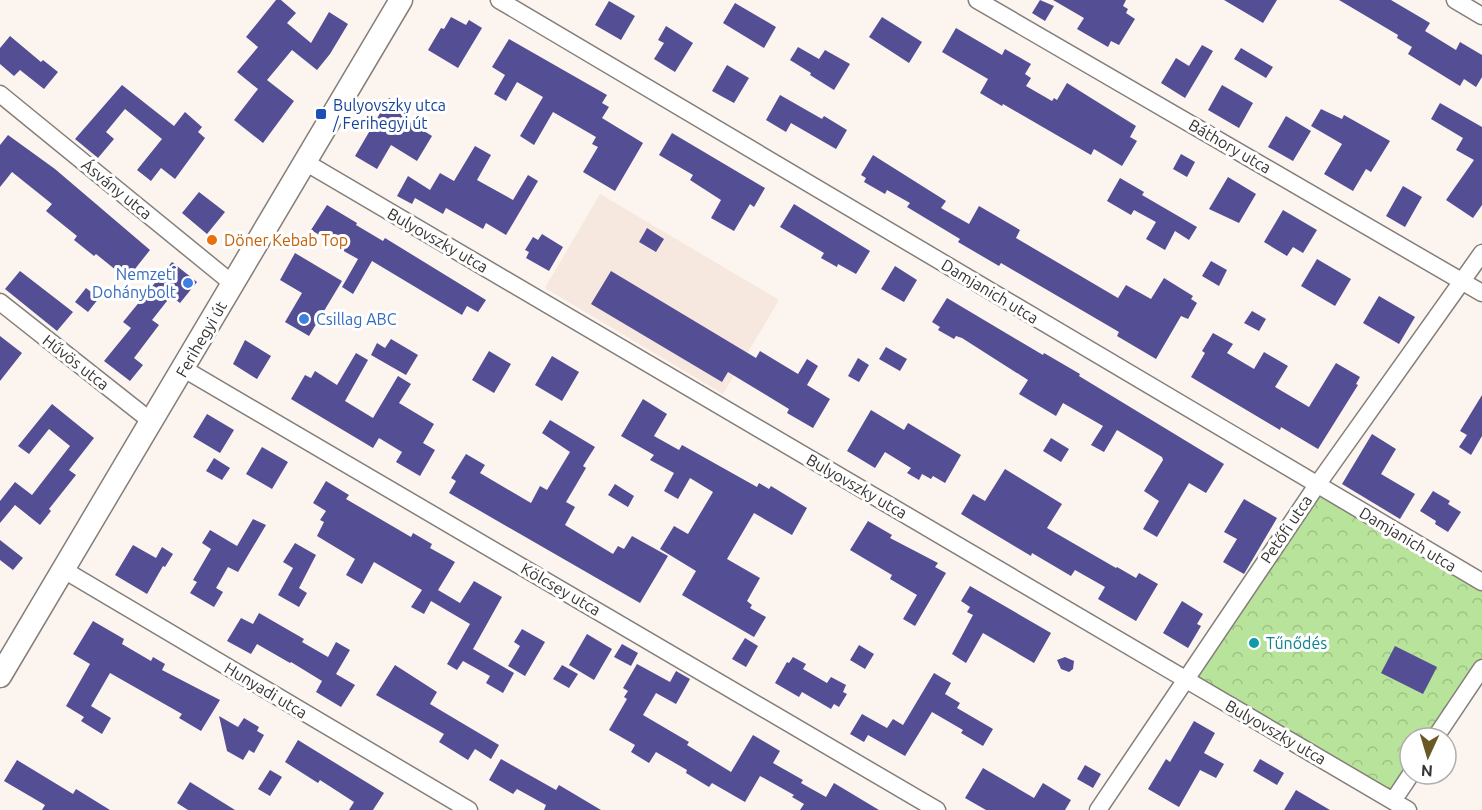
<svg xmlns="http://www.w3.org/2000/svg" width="1482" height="810" viewBox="0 0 1482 810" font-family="Ubuntu,sans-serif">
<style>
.built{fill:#f6e8de}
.park{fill:url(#park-crowns)}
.building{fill:#544f95}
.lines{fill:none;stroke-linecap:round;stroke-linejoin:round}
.minor-casing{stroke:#857e7a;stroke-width:19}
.secondary-casing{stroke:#857e7a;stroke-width:25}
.minor{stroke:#fff;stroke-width:16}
.secondary{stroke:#fff;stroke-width:22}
.transit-dot{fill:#1a4fb4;stroke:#fff;stroke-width:2}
.food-dot{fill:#e8710a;stroke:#fff;stroke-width:2}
.shop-dot{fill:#3f7fe0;stroke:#fff;stroke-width:2}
.culture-dot{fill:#0f9aa8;stroke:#fff;stroke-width:2}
.labels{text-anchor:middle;stroke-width:6;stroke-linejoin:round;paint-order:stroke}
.transit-label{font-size:16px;fill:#164399;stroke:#fff;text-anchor:start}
.street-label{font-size:16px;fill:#373432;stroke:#fff}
.food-label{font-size:16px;fill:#c56008;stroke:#fff;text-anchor:start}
.shop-label{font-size:16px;fill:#366cbe;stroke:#fff;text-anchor:end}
.culture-label{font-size:16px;fill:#0d838f;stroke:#fff;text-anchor:start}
</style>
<defs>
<pattern id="park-crowns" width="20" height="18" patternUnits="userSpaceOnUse" patternTransform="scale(1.5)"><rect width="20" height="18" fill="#b8e39a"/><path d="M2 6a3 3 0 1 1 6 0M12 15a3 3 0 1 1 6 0" fill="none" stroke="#9fc385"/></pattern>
</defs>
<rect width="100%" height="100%" fill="#fcf4ef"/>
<path class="built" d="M600,194L779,300L723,394L545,288Z"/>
<path class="park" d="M1317,485L1482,582V668L1435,738H1410V774L1393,801L1184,679Z"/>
<path class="building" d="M276,0H281L296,13L287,23L311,43L329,12L348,24L330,54L317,70L292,50L267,80L294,101L263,143L234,120L258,89L237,72L258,47L246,37Z
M1040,0L1054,6L1045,21L1032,13Z
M1053,0H1126L1123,6L1128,9L1126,13L1135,19L1119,45L1111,41L1108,47L1077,29L1084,18Z
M1224,0H1277L1263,23Z
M1339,0H1391L1430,23L1425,31L1456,50L1460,42L1482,55V77L1476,87L1464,79L1460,86L1408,54L1412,47L1397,38L1398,35Z
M609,1L635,16L621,40L595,25Z
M735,3L776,27L764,48L723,23Z
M451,17L466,25L469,20L482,28L458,68L428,50L441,28L444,29Z
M882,17L922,42L909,63L869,37Z
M666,26L693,43L675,72L654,59L664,43L658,40Z
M956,28L1002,55L1005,49L1031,64L1025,74L1031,78L1026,86L1052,101L1054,98L1057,100L1067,83L1136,126L1130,137L1137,141L1122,166L1094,149L1091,155L1003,104L1002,106L980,93L988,79L942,52Z
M10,36L41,62L43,60L58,72L44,89L20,70L14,76L0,64V48Z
M509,39L607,95L602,103L609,107L602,118L643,143L615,191L583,172L598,147L592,144L596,137L553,112L534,145L520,136L543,97L517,82L506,101L494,94L505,75L492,67Z
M1202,45L1213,51L1185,98L1161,83L1176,58L1189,66Z
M798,47L819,59L825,50L850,64L834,90L810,75L811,73L790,60Z
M1241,48L1273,67L1266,78L1234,59Z
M727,65L749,78L734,103L712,91Z
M122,85L174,126L185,112L202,127L198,132L205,138L175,179L161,168L151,181L137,170L162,139L125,109L106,132L114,139L98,158L75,139Z
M1222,85L1253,103L1239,128L1208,110Z
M780,95L822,119L824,116L847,130L836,149L791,123L786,132L766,120Z
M389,98L408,108L403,118L432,136L417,161L391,145L377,169L355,156Z
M1440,103L1482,127V205L1473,218L1446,200L1474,160L1456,150L1463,138L1431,119Z
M1321,109L1342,119L1344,115L1390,141L1371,172L1366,169L1353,191L1324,174L1342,144L1311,126Z
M1286,116L1311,131L1293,161L1268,147Z
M672,133L765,188L754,207L750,204L734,231L711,218L721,200L690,180L693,175L659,155Z
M8,135L55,169L150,250L127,279L96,254L94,256L74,240L77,236L46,211L52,204L12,172L0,187V145Z
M475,146L491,155L477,180L513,200L528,175L538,181L506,235L486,223L483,229L446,208L443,214L415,198L412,204L397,196L408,176L430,190L440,173L454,181Z
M1181,154L1195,162L1187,177L1173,169Z
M873,155L946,201L941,208L969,224L979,206L1020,230L1016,238L1118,298L1126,285L1151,299L1164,278L1193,296L1191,299L1197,303L1188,319L1181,316L1156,359L1117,336L1119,332L1001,263L999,266L958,242L960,239L907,207L910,203L887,190L885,194L864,182L866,178L861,175Z
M1228,177L1256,194L1239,223L1209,209Z
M1120,178L1144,192L1142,195L1197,227L1189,240L1175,231L1165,250L1146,239L1156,222L1134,210L1131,215L1107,201Z
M1403,186L1422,197L1405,227L1386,216Z
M199,192L225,212L207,234L182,213Z
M794,204L870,251L856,274L838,264L837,267L821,258L824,253L780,227Z
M327,205L357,223L356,225L383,241L385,238L486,300L478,312L467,306L462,315L372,261L353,294L342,287L358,259L322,239L323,237L311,230Z
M1283,210L1317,230L1303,253L1293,247L1287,256L1264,242Z
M647,228L664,239L656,252L639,242Z
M542,234L563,247L549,271L526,258L529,252L525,250L533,237L538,240Z
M295,253L342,281L309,336L285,322L302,293L280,280Z
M1317,259L1351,279L1335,306L1301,286Z
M1211,261L1227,270L1219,286L1202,276Z
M172,262L197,282L180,303L171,296L152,320L159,325L134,358L143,365L130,381L104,361L131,328L123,322Z
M895,266L917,280L904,302L881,289Z
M20,271L73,312L57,331L5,289Z
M611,271L756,358L760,351L798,374L807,359L818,366L807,385L830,399L813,428L787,413L789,409L728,372L722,382L591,304Z
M86,288L99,298L88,312L75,302Z
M1379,296L1415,317L1399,344L1363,323Z
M947,298L1043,355L1044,353L1080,374L1079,376L1224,464L1206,493L1189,483L1157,537L1143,529L1159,501L1144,491L1163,460L1162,457L1117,430L1104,452L1091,445L1103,426L1063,403L1056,416L1019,394L1028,380L962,338L956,336L954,339L938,330L940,327L932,322Z
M1252,311L1266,319L1259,331L1244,323Z
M1213,333L1233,344L1227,353L1254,369L1264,352L1288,366L1275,387L1309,407L1336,363L1360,377L1356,384L1358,385L1318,449L1281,427L1280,430L1191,377L1205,353L1202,351Z
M0,336L22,353L0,381Z
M391,339L418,355L406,375L371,355L377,343L385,348Z
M245,340L271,356L257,379L233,364Z
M886,347L907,359L900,371L879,359Z
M489,351L511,364L494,393L472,380Z
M356,353L368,360L345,401L373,418L398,376L411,384L399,403L434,424L423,443L435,450L420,476L396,462L402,452L379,438L373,448L291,399L305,375L311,378L315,371L337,385Z
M552,356L579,372L562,401L535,385Z
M858,358L869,365L859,382L848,376Z
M1482,395V436L1471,455L1459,447L1467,435L1460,431Z
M643,399L667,414L654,436L679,450L682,445L757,487L759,483L769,489L771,486L807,508L792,535L754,513L727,559L760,578L747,601L752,605L750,608L766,617L754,637L682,595L696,571L660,549L674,526L688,534L713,492L690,478L678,499L664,491L674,473L650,460L654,455L621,436Z
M52,404L94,438L69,470L76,475L49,509L51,511L40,525L15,505L0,523V501L15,482L32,495L70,446L49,429L29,454L18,446Z
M871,410L904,430L908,423L961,455L945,483L933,476L931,479L922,474L919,480L907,473L911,468L885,452L875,468L847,451Z
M207,414L234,430L220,453L193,437Z
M550,420L595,447L583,466L586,468L566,502L575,507L565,525L613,554L618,546L624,549L632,536L668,556L640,603L449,493L456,481L451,478L466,454L485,465L480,473L531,503L540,486L547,490L570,452L542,433Z
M1372,434L1396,449L1381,474L1415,494L1400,519L1342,484Z
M1051,438L1069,449L1061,462L1043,451Z
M262,447L288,462L272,489L246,474Z
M214,458L230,468L222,480L206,471Z
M1005,469L1062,504L1047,528L1116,568L1117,567L1136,578L1139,573L1158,584L1136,621L1098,599L1105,587L1075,570L1071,576L1032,553L1031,556L961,514L973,494L985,501Z
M326,481L349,495L346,499L411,537L413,533L432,544L430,548L455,562L438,590L460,603L474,581L502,597L473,649L514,673L503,693L486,683L490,676L463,661L457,670L447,664L470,624L431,601L424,614L411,607L422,590L374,562L362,584L346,575L355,559L317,536L324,522L320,520L326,511L313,503Z
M615,484L634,496L628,507L608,495Z
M1433,491L1450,501L1448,504L1461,512L1448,532L1435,524L1436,521L1420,511Z
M1244,499L1277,518L1244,574L1223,562L1237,539L1224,532Z
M253,519L266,525L238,572L228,567L216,588L223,592L214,607L190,593L197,582L193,580L211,549L202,543L210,530L237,546Z
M868,521L892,535L890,538L938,563L935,567L946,573L915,626L903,619L917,595L890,579L892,575L850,550Z
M0,540L23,558L13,570L0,560Z
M295,543L316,555L299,588L307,593L299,607L278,595L293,568L283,562Z
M133,545L156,558L162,547L173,554L165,567L163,566L147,594L115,575Z
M970,586L1051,633L1034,663L983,633L966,663L952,654L973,615L967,612L970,607L961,601Z
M1182,601L1203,614L1197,624L1201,626L1188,648L1163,633Z
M259,613L304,639L302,642L328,657L336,642L350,650L336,674L355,685L341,707L316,692L322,681L291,662L290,663L257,644L251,654L227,641L241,618L253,624Z
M93,621L124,639L122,644L151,661L153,657L165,664L162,670L220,700L201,731L179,718L182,714L110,673L91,706L111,718L102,734L81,721L84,717L66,706L90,664L73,654Z
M522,629L545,642L525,676L508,666L520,646L514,642Z
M587,634L612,649L594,680L569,665Z
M745,638L758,646L746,667L732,659Z
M622,644L638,653L631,666L614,657Z
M859,645L874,654L865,669L850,660Z
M1395,646L1437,667L1423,694L1381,673Z
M793,657L806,664L803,669L827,683L831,677L846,685L843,692L847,694L839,707L834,704L831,709L802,692L799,697L775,683L787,662L789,663Z
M1065,657L1074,661L1073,669L1069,672L1061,669L1057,660Z
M637,664L670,682L676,671L690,679L676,704L656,693L643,715L689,742L687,745L731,772L753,735L780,751L773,763L803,780L801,783L826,797L834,783L879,810H800L804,804L792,797L794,795L760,776L745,802L712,783L709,787L686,773L687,770L656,752L649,763L631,752L635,745L609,730L627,699L624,697L628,691L623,688Z
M395,665L437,692L430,704L499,745L491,759L475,749L468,760L439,742L444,734L376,695Z
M562,665L578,674L569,688L553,679Z
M934,673L951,683L945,694L960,703L957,708L993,729L983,746L961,733L963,730L932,712L905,756L868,735L864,742L850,734L862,714L887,728L893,719L903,725Z
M219,716L238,727L244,718L259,727L257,731L264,735L254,753L249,750L243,760L227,751Z
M1194,721L1215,733L1204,753L1224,764L1216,778L1200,770L1179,807L1148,789L1166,759L1170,762Z
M298,740L384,793L373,810H349L354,802L320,780L318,783L285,762Z
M501,759L556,790L559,785L601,810H544L546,805L517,789L513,794L489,780Z
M1260,759L1284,773L1277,785L1253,771Z
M17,760L73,794L76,789L110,810H42L45,805L4,781Z
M1085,765L1101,774L1093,788L1077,779Z
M983,768L1034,798L1043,783L1071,800L1065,810H986L965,798Z
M270,770L282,777L270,796L258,789Z
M190,782L235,810H188L177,803Z
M1296,790L1330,810H1284Z"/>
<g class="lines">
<g class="minor-casing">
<path id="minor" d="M499,0L1482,582
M977,0L1482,293
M1455,0L1482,16
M0,94L233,284
M305,162L1408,810
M0,302L152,422
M184,369L937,810
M64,570L469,810
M1435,738L1482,668
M1393,801L1411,774
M1098,810L1317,485L1482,253"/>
</g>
<g class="secondary-casing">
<path id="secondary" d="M0,676L401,0"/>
</g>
<use href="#minor" class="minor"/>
<use href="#secondary" class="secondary"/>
</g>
<rect class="transit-dot" x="315" y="108" width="12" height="12" rx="3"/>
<circle class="food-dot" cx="212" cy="240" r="6"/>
<g class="shop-dot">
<circle cx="188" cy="283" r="6"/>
<circle cx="304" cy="319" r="6"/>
</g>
<circle class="culture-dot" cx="1254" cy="643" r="6"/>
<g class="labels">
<g class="transit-label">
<text x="333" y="111">Bulyovszky utca<tspan x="333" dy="18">/ Ferihegyi út</tspan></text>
</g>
<g class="street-label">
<text transform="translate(1230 146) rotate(30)" y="6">Báthory utca</text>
<text transform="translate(117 189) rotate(39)" y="6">Ásvány utca</text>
<text transform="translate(438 240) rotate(30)" y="6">Bulyovszky utca</text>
<text transform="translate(990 291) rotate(31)" y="6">Damjanich utca</text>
<text transform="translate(201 339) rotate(-60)" y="6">Ferihegyi út</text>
<text transform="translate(76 362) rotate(38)" y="6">Hűvös utca</text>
<text transform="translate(857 486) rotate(30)" y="6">Bulyovszky utca</text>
<text transform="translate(1286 529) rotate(-56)" y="6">Petőfi utca</text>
<text transform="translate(1408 539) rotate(31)" y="6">Damjanich utca</text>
<text transform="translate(561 589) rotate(30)" y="6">Kölcsey utca</text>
<text transform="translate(266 690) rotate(31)" y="6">Hunyadi utca</text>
<text transform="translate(1276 732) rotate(30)" y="6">Bulyovszky utca</text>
</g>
<g class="food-label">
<text x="224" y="246">Döner Kebab Top</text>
</g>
<g class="shop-label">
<text x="176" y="280">Nemzeti<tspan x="176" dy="18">Dohánybolt</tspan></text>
<text x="316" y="325" text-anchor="start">Csillag ABC</text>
</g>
<g class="culture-label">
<text x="1266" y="649">Tűnődés</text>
</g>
</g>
<g transform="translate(1428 756) rotate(184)"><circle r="28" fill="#ffffff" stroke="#afaead" stroke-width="1.5"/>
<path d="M0-4.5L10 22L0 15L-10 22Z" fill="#6a5826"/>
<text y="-9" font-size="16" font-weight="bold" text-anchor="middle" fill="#373432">N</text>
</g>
</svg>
